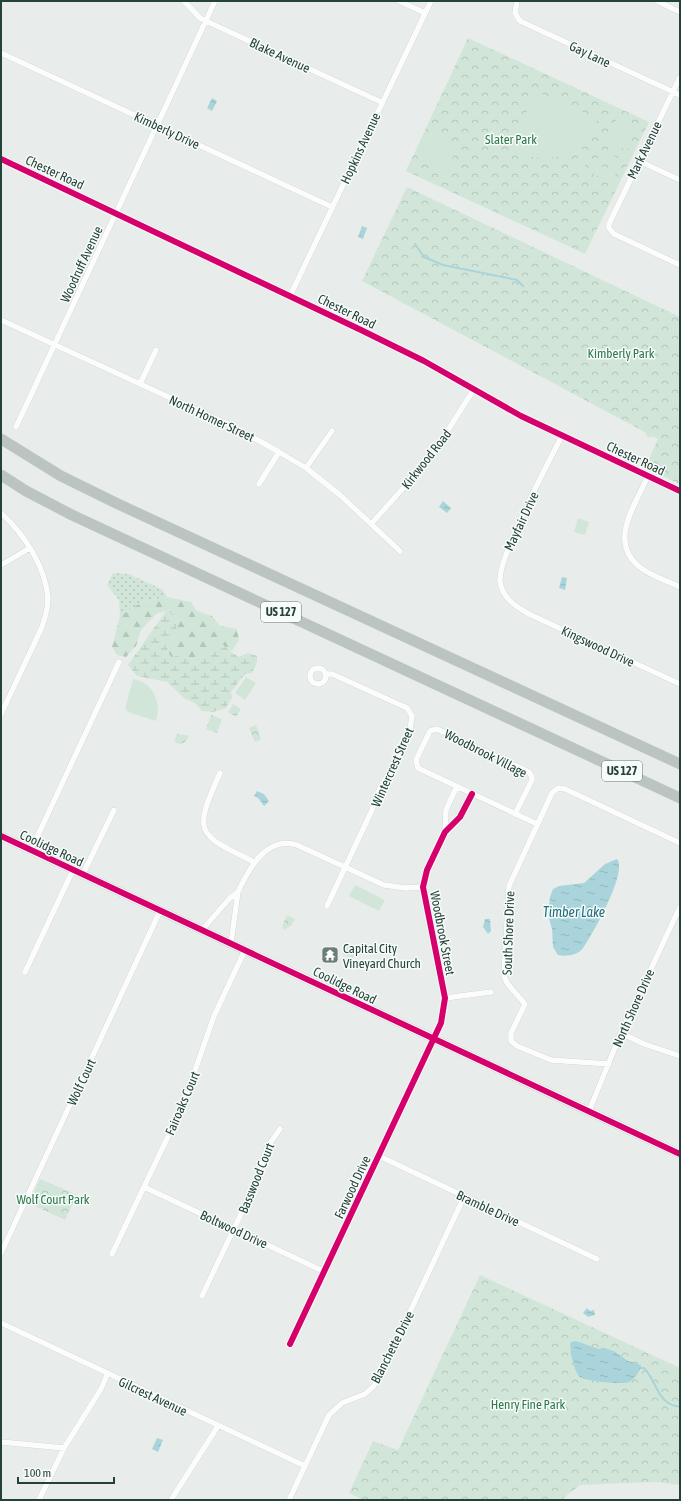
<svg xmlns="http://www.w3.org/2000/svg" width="681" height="1501" viewBox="0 0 681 1501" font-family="'Asap Condensed',sans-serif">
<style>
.grass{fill:url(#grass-dots)}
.forest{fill:url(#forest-firs)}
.wetland{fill:url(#wetland-marsh)}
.park{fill:url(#park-crowns)}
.garden{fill:#d1e6d8}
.water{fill:url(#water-ripples)}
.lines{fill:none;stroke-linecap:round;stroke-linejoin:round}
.stream{stroke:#a9d4db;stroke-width:2}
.street-casing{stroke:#c5cac8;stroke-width:6}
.secondary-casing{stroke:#c3cbc8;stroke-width:9}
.highway-casing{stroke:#c3ccc9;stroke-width:11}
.street{stroke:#fcfcfc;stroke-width:5.5}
.secondary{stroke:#fcfcfc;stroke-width:8}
.highway{stroke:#bcc4c2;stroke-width:10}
.cycleway-casing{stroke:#f7fbf9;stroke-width:8}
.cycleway{stroke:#d6006c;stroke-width:6}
.labels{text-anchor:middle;stroke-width:3;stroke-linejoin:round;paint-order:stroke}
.shield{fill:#f7fbf9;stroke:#637a73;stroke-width:1}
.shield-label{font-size:12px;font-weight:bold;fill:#24423a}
.street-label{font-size:13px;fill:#24423a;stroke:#f7fbf9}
.park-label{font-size:13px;fill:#2d7a4b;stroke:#f7fbf9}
.poi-label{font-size:13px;fill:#24423a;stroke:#f7fbf9;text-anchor:start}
.water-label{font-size:14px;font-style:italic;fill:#1c6f80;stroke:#f7fbf9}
</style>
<defs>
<pattern id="grass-dots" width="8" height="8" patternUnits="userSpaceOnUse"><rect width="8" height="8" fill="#d1e6d8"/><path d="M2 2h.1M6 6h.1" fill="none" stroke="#b3c6ba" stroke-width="1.8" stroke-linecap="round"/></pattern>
<pattern id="forest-firs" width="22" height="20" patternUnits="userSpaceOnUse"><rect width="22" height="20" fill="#d1e6d8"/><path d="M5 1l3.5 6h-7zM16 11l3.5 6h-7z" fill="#b3c6ba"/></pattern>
<pattern id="wetland-marsh" width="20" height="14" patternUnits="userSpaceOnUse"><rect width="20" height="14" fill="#d1e6d8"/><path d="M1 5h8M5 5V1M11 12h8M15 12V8" fill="none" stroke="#b3c6ba"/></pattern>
<pattern id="park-crowns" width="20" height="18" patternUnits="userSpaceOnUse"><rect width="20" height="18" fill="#d1e6d8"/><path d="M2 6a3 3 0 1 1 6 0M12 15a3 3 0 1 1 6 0" fill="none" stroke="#b3c6ba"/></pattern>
<pattern id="water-ripples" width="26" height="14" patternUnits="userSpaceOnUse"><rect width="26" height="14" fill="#a9d4db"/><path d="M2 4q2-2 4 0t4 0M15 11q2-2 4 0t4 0" fill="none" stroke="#91b7bd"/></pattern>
</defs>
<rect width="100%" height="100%" fill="#e8edeb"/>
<path class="grass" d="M113,573L129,574L163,590L167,597L142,602L120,616L119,600L107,585Z"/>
<path class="forest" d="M167,597L191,602L197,611L212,616L220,626L237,629L239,640L232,651L223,645L212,653L191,660L182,655L171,657L167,650L176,634L178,616L166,611L156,614L141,630L136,646L126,657L117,655L112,647L120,616L142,602Z"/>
<path class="wetland" d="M166,611L178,616L176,634L167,650L171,657L182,655L191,660L212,653L223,645L238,657L248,653L257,656V662L252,673L245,674L231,692L232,697L226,708L213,712L202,711L195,703L185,699L167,682L137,676L128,665Z"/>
<path class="park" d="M468,38L649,122L585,254L406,171Z
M407,187L680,317V484L645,468L658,439L362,281Z
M233,704L241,709L236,717L228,712Z
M211,715L222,719L217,733L206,729Z
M256,725L261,739L255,742L249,728Z
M177,734L187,735L189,737L184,743L180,744L174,742Z
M287,915L295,919L291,926L284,930L282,926Z
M348,944L357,949L353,958L343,954Z
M40,1179L77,1195L65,1220L29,1203Z
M480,1275L680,1368V1485L655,1482L580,1485L561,1500H363L349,1493L373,1441L398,1450Z"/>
<path class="garden" d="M538,92L598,119C574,160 548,168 506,147Z
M617,119L637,128L633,138L612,128Z
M611,131L631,141L627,150L606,140Z
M427,134L457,147L447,170L417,157Z
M582,149L591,153L581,174L572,170Z
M601,150L622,160L617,170L597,160Z
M595,163L616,173L611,182L591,173Z
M645.5 433a4.5 4.5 0 1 1 9 0a4.5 4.5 0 1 1-9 0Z
M578,518L589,522L585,535L574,532Z
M246,677L256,683L245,700L235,693Z
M133,679C153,682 162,702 156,721L128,712L125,708Z
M355,885L385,900L379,911L349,896Z"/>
<path class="water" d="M212,98L217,101L212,111L207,108Z
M362,226L367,228L363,239L358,237Z
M443,501L451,508L447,513L439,507Z
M562,577L567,578L565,590L559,588Z
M257,791L264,794L269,801L264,806L258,798L254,796Z
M617,859C628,872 592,935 583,948C579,955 565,957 558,955L553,947L552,929L548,915L550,897L553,889L559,886L584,883L605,864Z
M485,919H490L491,931L488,934L483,927Z
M587,1308L590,1311L594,1310L595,1315L588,1317L583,1313Z
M576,1341L599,1349L603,1348L614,1351L628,1361L641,1365V1368C638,1373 634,1380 629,1382C623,1385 584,1381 580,1377C575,1373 568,1348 571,1342Z
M157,1438L163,1440L158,1452L152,1449Z"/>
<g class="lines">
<path class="stream" d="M415,244L424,257L443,265L517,280L523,286
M641,1368H644C658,1382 656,1404 680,1407"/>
<g class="street-casing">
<path id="street" d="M184,1L200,18L206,21L381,102
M399,1L425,13
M517,1L515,13L520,21L680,95
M657,1L680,12
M1,53L332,207
M680,77L609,224V228L614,234L680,265
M1,159L361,330L424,361L521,416L680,491
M639,161L680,180
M290,296L431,1
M1,320L238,429L279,452L306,468L340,495L400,551
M140,384L156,350
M16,427L215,1
M562,436C549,461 498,558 500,581C502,598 515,606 529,614L680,684
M306,468L332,431
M648,476C635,505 607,543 641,568C652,576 667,581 680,587
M259,484L279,452
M1,513C24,534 46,567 48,599C48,609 45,618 42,627L1,714
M372,523L431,457L474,389
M1,565L30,548
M310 676a8 8 0 1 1 16 0a8 8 0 1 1-16 0Z
M325,674H332L407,708L412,716L410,730L394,765L380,788L372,810L327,906
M220,773C193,833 196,834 254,862
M515,814L532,780V777L529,772L437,729L430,731L416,760L418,768L422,770C460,788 498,806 537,824
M445,832L446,810L457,786
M31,850L119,662
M83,874L114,810
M238,892C248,870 266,835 297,845L384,885L406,888L423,887
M202,930L229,899L238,892L231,943
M25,972L73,870
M445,998L491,992
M621,1033L644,1044L680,1056
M609,1064L551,1060L517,1046L511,1041V1033L525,1004L507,983L504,976L509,886L552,793L558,788L565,789L680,843
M589,1111L621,1033L680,907
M379,1156L597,1259
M144,1187L325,1272
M1,1253L160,911
M112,1254L183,1105L214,1016L245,950
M202,1296L250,1195L268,1146L280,1129
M1,1323L305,1466
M290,1344L441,1023L445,998L423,887L427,870L445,832L460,817L472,794
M1,1442L64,1448
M39,1500L64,1448L101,1389L107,1375
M171,1500L218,1426
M289,1500L329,1415L342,1403L365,1394L373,1387L378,1380L464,1197"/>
</g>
<g class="secondary-casing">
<path id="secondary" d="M1,836L680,1154"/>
</g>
<g class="highway-casing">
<path id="highway" d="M1,439L61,476L118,504L680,764
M1,475L26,491L72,515L680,798"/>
</g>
<use href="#street" class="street"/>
<use href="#secondary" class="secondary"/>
<use href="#highway" class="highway"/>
<g class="cycleway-casing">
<path id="cycleway" d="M1,159L361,330L424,361L521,416L680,491
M1,836L680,1154
M290,1344L441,1023L445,998L423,887L427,870L445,832L460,817L472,794"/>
</g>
<use href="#cycleway" class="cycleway"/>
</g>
<defs>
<g id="temple-square" transform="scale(0.9)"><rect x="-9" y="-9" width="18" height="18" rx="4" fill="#697e78" stroke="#f7fbf9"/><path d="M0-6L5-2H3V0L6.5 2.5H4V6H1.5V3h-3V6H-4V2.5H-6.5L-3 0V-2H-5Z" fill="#fff"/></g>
</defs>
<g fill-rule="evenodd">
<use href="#temple-square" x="330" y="955"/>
</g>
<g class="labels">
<g class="shield">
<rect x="261" y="602" width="40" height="20" rx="3"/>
<rect x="602" y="761" width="40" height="20" rx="3"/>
</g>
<g class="shield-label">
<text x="281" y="616">US 127</text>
<text x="622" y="775">US 127</text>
</g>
<g class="street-label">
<text transform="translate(590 54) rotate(25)" y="5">Gay Lane</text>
<text transform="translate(280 55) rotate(25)" y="5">Blake Avenue</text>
<text transform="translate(167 130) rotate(25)" y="5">Kimberly Drive</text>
<text transform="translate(360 148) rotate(-65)" y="5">Hopkins Avenue</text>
<text transform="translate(644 150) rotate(-64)" y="5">Mark Avenue</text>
<text transform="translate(55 172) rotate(25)" y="5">Chester Road</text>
<text transform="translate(81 264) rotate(-65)" y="5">Woodruff Avenue</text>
<text transform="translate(347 311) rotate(26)" y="5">Chester Road</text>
<text transform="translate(212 418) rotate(25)" y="5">North Homer Street</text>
<text transform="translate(636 458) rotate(25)" y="5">Chester Road</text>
<text transform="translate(426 459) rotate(-52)" y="5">Kirkwood Road</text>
<text transform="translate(521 521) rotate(-65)" y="5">Mayfair Drive</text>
<text transform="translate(598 646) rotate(25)" y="5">Kingswood Drive</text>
<text transform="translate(486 753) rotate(27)" y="5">Woodbrook Village</text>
<text transform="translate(392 767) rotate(-66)" y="5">Wintercrest Street</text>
<text transform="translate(52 848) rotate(25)" y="5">Coolidge Road</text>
<text transform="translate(443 933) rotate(79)" y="5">Woodbrook Street</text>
<text transform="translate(508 933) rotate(-88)" y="5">South Shore Drive</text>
<text transform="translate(345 985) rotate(26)" y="5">Coolidge Road</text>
<text transform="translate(633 1008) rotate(-66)" y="5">North Shore Drive</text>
<text transform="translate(81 1082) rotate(-65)" y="5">Wolf Court</text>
<text transform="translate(182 1103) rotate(-67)" y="5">Fairoaks Court</text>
<text transform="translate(256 1178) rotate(-68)" y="5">Basswood Court</text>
<text transform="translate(352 1187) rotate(-65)" y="5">Farwood Drive</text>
<text transform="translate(488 1208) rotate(25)" y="5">Bramble Drive</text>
<text transform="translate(234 1229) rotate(25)" y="5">Boltwood Drive</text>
<text transform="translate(392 1347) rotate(-63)" y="5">Blanchette Drive</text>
<text transform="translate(153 1396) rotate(25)" y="5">Gilcrest Avenue</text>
</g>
<g class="park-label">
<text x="511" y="144">Slater Park</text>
<text x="621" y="358">Kimberly Park</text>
<text x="53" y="1204">Wolf Court Park</text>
<text x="528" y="1409">Henry Fine Park</text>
</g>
<g class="poi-label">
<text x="343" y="953">Capital City<tspan x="343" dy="15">Vineyard Church</tspan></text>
</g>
<g class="water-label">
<text x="574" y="917">Timber Lake</text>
</g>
</g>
<rect width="681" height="1501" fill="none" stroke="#24423a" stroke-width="4"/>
<path d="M18 1477v6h96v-6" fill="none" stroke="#24423a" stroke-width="2"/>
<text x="24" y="1477" font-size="12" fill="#24423a" stroke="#f7fbf9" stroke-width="3" paint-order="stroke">100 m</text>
</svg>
